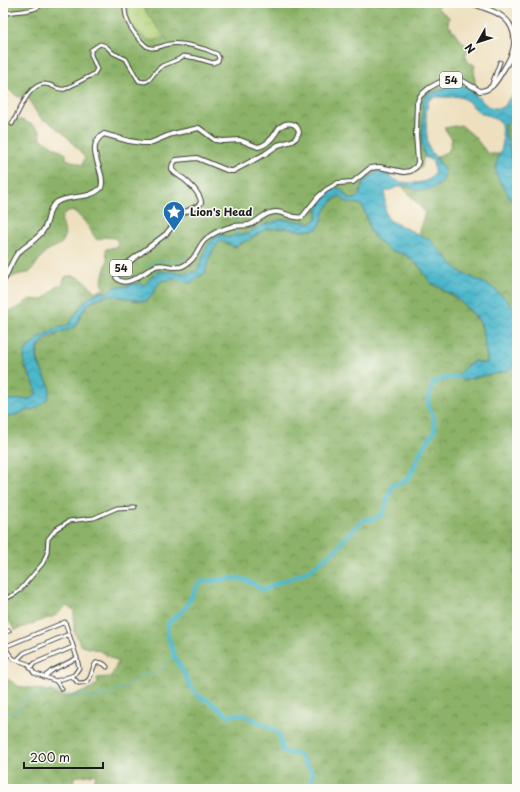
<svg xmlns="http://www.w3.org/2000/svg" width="520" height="792" viewBox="0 0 520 792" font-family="'Playpen Sans',sans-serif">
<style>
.forest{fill:url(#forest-crowns);stroke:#546742}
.park{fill:url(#park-tufts);stroke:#667649}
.water{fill:url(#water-waves);stroke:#356a74}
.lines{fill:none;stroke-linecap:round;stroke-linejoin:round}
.stream{stroke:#4eb8cb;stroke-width:1}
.river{stroke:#4eb8cb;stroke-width:4.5}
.minor-casing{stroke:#3c3934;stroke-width:5}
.highway-casing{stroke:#3c3934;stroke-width:6}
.minor{stroke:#fff;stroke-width:3}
.highway{stroke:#fff;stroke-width:4}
.labels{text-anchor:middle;stroke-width:3;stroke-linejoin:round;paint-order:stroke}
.shield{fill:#fdfcf7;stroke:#605f5e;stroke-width:1}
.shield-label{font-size:10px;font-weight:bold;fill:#1c1c1c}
.poi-label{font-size:11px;font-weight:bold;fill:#1c1c1c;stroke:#fdfcf7;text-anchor:start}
</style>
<defs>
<pattern id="forest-crowns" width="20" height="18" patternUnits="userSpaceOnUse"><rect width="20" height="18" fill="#8bb267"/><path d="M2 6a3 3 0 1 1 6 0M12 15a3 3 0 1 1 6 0" fill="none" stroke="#719054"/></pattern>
<pattern id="park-tufts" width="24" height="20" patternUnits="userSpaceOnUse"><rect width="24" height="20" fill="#afcf76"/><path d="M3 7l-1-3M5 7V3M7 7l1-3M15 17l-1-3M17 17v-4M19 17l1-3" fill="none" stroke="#96b166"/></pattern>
<pattern id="water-waves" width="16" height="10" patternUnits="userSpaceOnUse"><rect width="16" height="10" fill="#4eb8cb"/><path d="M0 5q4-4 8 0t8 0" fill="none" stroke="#4095a4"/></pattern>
</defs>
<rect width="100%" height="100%" fill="#fdfcf7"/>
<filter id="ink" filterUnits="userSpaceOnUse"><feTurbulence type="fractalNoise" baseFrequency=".025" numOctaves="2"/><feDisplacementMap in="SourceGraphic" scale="8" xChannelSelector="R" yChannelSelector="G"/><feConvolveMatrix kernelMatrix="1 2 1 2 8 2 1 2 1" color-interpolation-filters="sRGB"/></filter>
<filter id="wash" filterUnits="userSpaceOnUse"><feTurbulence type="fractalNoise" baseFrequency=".012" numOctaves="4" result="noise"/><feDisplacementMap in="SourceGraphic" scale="16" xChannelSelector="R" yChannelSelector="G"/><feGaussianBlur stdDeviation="0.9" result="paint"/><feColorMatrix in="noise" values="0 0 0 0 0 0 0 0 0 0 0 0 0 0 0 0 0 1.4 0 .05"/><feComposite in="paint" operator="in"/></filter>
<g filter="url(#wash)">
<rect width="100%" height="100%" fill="#eee0bf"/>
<path class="forest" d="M3,3H438V9L449,17L448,24L463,43L471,49L465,54L468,62L475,65L474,70L476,94L470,89L458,84L443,90L431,92L423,101L422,146L425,157L423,158L422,167C414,176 402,175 391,172L390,177L381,171H376L364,182L359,195L356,199H349L342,189L338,188L323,200L318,209L316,220L310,223L290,220H280L263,225L246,234L234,235L232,237H226L223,234C210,239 206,250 201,262C200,264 200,268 197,270C190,277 168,269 158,272C152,274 149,281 144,285L139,283L127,286L114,287L108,293L102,292L93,295L80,307L68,325L48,332L38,339L25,351C24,356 24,362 25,367C28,377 40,387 35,397L29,399L3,400V309C15,314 21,305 30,299L41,300L45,298L58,285L62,286L65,277C78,272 87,283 95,292L104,289C100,281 104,271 107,263C108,259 106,254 106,249L116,247L118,242L115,238L105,237L97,240L85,222L75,212L68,211C54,220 68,226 64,239C61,247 52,247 47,251C39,258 36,266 29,273C17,274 9,276 3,287V209L7,207L10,199L9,196L3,193V125L14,119C23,119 34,125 40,131L41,139L66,154V159L82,165L85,158C80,151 74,144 68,138C62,131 54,127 48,121L43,120L36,112L27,96L18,97L8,89L3,76Z
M517,119V186L514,177L512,159L505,130L506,123L508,121Z
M461,125L474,136L488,154H500C490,182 504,175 509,198L517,204V314C508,303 500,290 486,284C477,280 467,277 459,271C442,259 440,244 418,234L425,212L402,186C409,187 414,190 421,190C443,189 450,175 436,157L449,151L452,139L444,128Z
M340,196L362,206L367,217L370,231L374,237L383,245L397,252L404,254L418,264L432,284L459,300L479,321L483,331L487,358V363H482L475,361L467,365L460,372L476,377L507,371L517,362V789H93L96,774L74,777L73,789H3V676L18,686L48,691L66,697L81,693L98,684L97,678L111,677L118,662L98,650L81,646L74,631V610L66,606L57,615L15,630L3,613V424L7,416L16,415L26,410H32L50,386C21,337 48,345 78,321C80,318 81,316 82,313C86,306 93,300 100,297C116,293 130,301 146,301C153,297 155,287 161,281L177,279L190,283L200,275H203L206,270L209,257L216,245L221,241L228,244L239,245L266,229L285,228L303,231L313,230L329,204Z"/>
<path class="park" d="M129,3H143L146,12L165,37C161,38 154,42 149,40C146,39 143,36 141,34C131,27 126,16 129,3Z"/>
<path class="water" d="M454,84C477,83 482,117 505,106L509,98L517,90V119L508,121L506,123L505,130L512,159L514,177L517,186V204L509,198C506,186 497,182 496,171C495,162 500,154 502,147C504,138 501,130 501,122C496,120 492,117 487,115C484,114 482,114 479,112C470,105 465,94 451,97C445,98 436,95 430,99C424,104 426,139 429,147C432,158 454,170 440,184C435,189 424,191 417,190C412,189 407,185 402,186C398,187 389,190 385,192V210L386,215L389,220L430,240L459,271L492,287L507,300L517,314V362L513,367L507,371L499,373L463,380L457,377C461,370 467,365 475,361L482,363H487V358L481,324L474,314L454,296L430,282L421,268L415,262L404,254L391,251L377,240L370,231L367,217L362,206L359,204L348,203L340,196L333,200L325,210L320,226L317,229L303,231L285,228L266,229L261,232L247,241L240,243L236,247L221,241C210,249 209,262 205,273L189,283L177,279L161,281C155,287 153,297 146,301C124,301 103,286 85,308C80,314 79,324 72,329C69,330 66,330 63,331C55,333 41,340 38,348C33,363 47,376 50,389L48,398L40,406L32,410H26L19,414L7,416L3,424V400L29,399L36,395C37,380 20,368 25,352C28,344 49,331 56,328C60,327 65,327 68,325C71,323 73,318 75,315C82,304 93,288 108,293L114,287L127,286L139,283L144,285C149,281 152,274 158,272C168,269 190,277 197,270C200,268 200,264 201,262C207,247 207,240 223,234L226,237H231L234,235L246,234L263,225L280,220H290L310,223L315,221L317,218C317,206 326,190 340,188L349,199H355L359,195L364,182L378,171C385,172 391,178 398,181C407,184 429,185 434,174C435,171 433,165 433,161L425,157L422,146L423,101C427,91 433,93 442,90C446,89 450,86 454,84Z"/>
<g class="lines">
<path class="stream" d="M257,3L266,9L274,7L278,3
M232,211L235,215V221
M237,228L236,231L237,235
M235,235V228
M145,266L160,260L178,262L189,254
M509,370L517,375
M3,715L10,712L17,711L23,699L39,695L44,692L50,690L61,692L73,697L85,695L93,698H97L100,693L106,696L117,689H121L126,687L129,683L135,681L141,674H155L161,669L169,658H175"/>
<path class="river" d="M310,789L313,773L298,754L286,753L282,749L280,737L275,730L244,715L237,714L229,716L206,699L201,698L189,685L185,674L175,658L168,636L167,629L169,622L183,611L194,593L197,586L201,582L238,578L248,581L261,589L264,590L275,584L295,577L310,570L338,548L346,537L363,520L373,519L383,514L392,485L402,483L410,476L423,447L434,432L435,425L433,416L429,408L428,402L433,383L442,379L462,376"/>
</g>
</g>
<g filter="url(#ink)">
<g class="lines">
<g class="minor-casing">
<path id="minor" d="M3,14C15,10 37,13 42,3
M492,84L500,62
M12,124C19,112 29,83 45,84C53,84 57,91 65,89L94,74L97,69L91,55V50L100,44L106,46L113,53L126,59L137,78L139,81L145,82L149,80L157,70L162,66L179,59L183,56L196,58L213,63L218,61L219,58L217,54C203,48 185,42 169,44C164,45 157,49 151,48C147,48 144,44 141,41C131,30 124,20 125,3
M3,600L15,594L20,590L43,563L47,553L48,539L56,529L69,521L94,518L117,508L135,507
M3,633L9,631
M3,644L10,655L14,659L28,664L34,673L56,681L74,675L79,668L77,658L65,622L4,647
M17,660L24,653L69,634
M30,668L35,663L73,647
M72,676L78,683C94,684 89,672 96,663C100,662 104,663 107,667
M44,677L53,670L77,658
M56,681L62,689"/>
</g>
<g class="highway-casing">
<path id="highway" d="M3,282C8,273 11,262 17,254C25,245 38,240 44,229C50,220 47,208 57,202C71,194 89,200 101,188C107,171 82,147 104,134L129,141L142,143H150L172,134L199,128L215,140L223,141L240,140L258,147C263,146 266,144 269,141C274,137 276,132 279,128C286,121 297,122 299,132L296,138L292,141L278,145L265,154L233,171H229L197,158L176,160C166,171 177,174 184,179C191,185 201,194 201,203L198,206L183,213L166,234L117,271L116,277C125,291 146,270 156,266C164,263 174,270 183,266C198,259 197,246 206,239C213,233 225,228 234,226C239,225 244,226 249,225C257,222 262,215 270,213C285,209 290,220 302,217L318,197L326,190L338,183L353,182L370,168L379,167L404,172L410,171L416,167L418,162L416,133L417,103L420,96L429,88L438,83L453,79L463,81L480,91C492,90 496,82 502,72C512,57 520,40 509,23C501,12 484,8 471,3"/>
</g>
<use href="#minor" class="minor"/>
<use href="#highway" class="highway"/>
</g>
</g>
<defs>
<g id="sight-pin" transform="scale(1.15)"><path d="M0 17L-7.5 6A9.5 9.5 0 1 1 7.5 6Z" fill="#1f6fb2" stroke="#fdfcf7"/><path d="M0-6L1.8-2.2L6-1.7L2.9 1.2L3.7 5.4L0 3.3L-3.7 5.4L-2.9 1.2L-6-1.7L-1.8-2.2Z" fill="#fff"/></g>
</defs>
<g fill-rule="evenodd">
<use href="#sight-pin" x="174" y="212"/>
</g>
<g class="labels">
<g class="shield">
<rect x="440" y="72" width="22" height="16" rx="3"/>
<rect x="110" y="260" width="22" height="16" rx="3"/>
</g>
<g class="shield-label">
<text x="451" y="84">54</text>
<text x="121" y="272">54</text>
</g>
<g class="poi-label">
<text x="190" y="216">Lion's Head</text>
</g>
</g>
<rect width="520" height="792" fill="none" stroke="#fdfcf7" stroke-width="16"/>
<g transform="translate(478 42) rotate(231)" stroke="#fdfcf7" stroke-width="3" paint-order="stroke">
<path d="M0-3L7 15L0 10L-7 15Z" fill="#1c1c1c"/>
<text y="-6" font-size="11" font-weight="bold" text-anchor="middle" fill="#1c1c1c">N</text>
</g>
<path d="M24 762v6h79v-6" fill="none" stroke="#1c1c1c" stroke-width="2"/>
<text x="30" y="762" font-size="12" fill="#1c1c1c" stroke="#fdfcf7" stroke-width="3" paint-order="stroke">200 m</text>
</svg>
